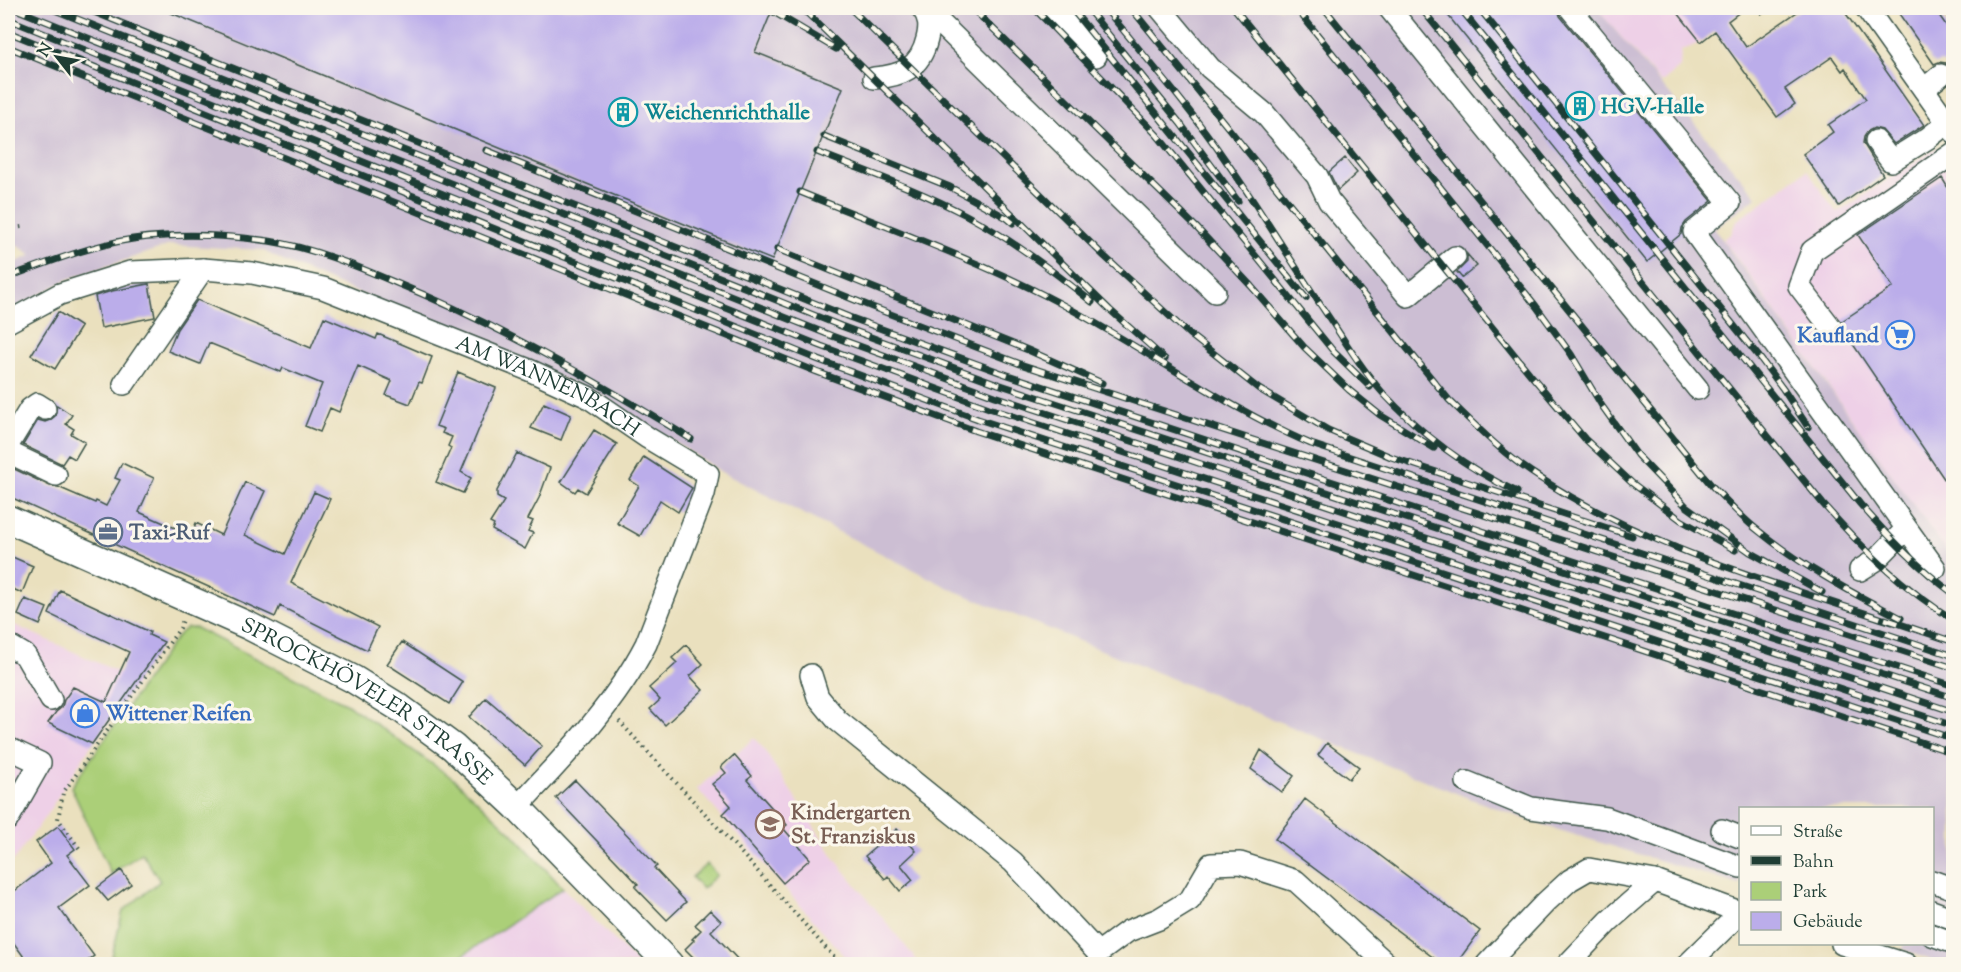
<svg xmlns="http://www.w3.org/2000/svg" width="1961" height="972" viewBox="0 0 1961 972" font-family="'Sorts Mill Goudy',serif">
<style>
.built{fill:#eed0e7}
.industrial{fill:#ccbed3}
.green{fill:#abcf78;stroke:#658656;stroke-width:1.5}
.building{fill:#bbadea}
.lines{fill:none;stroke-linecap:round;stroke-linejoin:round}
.minor-casing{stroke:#3d5549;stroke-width:24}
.major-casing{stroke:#3d5549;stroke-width:30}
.path{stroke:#3d5549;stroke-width:4;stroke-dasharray:1.5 4.5;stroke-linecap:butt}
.minor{stroke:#fff;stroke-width:21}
.major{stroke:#fff;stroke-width:27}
.rail-casing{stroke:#1f3d34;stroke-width:7}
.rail{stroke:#fbf7ec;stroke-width:4.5;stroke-dasharray:14;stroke-linecap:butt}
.labels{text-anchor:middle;stroke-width:6;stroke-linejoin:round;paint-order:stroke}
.culture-label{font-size:21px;font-weight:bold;fill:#0d838f;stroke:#fbf7ec;text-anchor:start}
.shop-label{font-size:21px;font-weight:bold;fill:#366cbe;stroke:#fbf7ec;text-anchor:end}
.street-label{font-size:21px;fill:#1f3d34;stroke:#fbf7ec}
.service-label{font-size:21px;font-weight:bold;fill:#4e5e75;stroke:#fbf7ec;text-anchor:start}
.education-label{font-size:21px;font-weight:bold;fill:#785e54;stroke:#fbf7ec;text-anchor:start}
</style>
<rect width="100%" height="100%" fill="#fbf7ec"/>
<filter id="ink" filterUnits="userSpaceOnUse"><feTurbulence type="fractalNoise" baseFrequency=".0167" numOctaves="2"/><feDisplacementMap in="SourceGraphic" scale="12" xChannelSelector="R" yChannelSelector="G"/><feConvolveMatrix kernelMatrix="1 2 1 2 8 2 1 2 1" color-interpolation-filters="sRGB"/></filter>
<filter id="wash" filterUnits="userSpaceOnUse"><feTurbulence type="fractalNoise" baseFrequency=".008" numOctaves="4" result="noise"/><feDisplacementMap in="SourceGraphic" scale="24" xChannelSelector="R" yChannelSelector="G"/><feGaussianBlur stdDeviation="1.35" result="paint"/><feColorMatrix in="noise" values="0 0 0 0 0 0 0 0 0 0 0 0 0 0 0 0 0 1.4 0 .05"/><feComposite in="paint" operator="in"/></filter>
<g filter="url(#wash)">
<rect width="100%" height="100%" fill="#eae0be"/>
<path class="built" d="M1596,8H1674L1701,42L1681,51L1680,67L1661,83Z
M1938,147L1954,171L1953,560L1723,239L1731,234L1736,221L1807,170L1837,213Z
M8,622L138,681L92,744L45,817L8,868Z
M754,738L763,748L835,859L920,964H852L697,789Z
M563,888L638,964H450Z"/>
<path class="industrial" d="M8,8H1596L1757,197L1714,228L1953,560V964H1941L1902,949L1904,944H1932V808H1740V885L1539,824L1466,797L955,591L723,473L601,395L285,262L262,250L170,245L68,279L8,312V266L32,255L8,239Z"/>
<path class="green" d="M187,628H196L347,704L455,780L511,832L563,888L450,964H110L123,911L160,881L142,853L111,874L71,787L170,646L181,632Z
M707,864L717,875L702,889L692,877Z"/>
<g id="blocks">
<path class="building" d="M159,8H773L755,52L843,88L772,260Z
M1442,8H1558L1560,16L1712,201L1686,222L1682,228L1681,234L1647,262Z
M1674,8H1745L1728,21L1746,47L1803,8H1842L1924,125L1894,144L1882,130L1874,128L1868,131L1864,137L1863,143L1883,175L1839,206L1803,154L1833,132L1828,125L1866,99L1845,68L1842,71L1832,57L1785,89L1795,104L1777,117L1715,31L1701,42Z
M1895,8H1934L1953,35V73L1951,67L1946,63L1939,62L1934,64Z
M1345,158L1357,173L1338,190L1329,172Z
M1942,178L1953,196V492L1844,331L1842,321L1893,287L1858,235Z
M1467,254L1477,266L1462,278L1457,272L1467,262Z
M149,284L155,317L101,328L95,296L112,291Z
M197,300L311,348L324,317L376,339L378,334L432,357L422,383L419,382L410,404L386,395L392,381L358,366L339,412L330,408L320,432L305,426L322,384L283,368L281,372L209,343L200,364L168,351L177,329Z
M58,312L81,327L55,369L31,355Z
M458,372L496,388L461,472L471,478L463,493L436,482L451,448L448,446L452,437L442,433L444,429L436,426Z
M544,403L571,415L561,440L531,428Z
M57,405L72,415L66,424L74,429L71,434L85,442L75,459L68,455L62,464L23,445L38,420L45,422L50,420L55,416Z
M594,430L617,444L586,493L578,488L575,492L561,482Z
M517,453L550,468L539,498L528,519L533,521L528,531L533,533L525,549L492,530L494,525L490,523L504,501L497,497V491Z
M644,457L692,488L678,512L660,500L640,536L617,523L639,486L630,480Z
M122,463L154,478L139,512L191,535L196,523L221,535L245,482L265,491L245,535L285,554L314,492L330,499L291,583L378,627L367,650L280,606L275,617L8,496V466L50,486L58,487L95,503L96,501L106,506L120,480L115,478Z
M8,555L33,566L22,593L8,587Z
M60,590L150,632L149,635L164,642L92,744L48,723L56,712L62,707L64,700L73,687L106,702L129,652L49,614Z
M25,599L47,608L40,625L18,615Z
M402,642L463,682L449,704L387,664Z
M686,645L703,664L690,676L703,690L665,725L650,709L660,700L649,688L677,663L672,658Z
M486,698L542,746L525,765L469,717Z
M1327,743L1359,767L1349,779L1318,755Z
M1261,750L1294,776L1282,792L1251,769Z
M734,755L752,776L747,780L787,825L783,828L810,859L783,883L723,814L731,806L712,784L726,773L721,767Z
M575,780L657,866L654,868L686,902L667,920L635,887L638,884L556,798Z
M1305,799L1480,931L1456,964H1442L1275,839Z
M58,826L75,849L67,855L90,885L59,908L94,956L83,964H29L8,935V896L51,863L36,842Z
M897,829L916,851L901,865L913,880L900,891L888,876L885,879L865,856Z
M121,870L131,884L108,901L97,888Z
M710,910L721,921L711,931L742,964H700L685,949L694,940L692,939L701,930L695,925Z"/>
</g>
</g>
<g filter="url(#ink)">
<use href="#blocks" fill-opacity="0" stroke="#3d5549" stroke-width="1.5"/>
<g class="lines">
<g class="minor-casing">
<g id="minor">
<path d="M925,8L1215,292"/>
<path d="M1053,8L1096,56"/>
<path d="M1160,8L1210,68L1264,113L1317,176L1329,201L1408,296L1455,257"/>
<path d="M1389,8L1698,389"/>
<path d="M1570,8L1730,203L1694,232L1935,568"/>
<path d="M1866,8L1954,132"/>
<path d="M874,78C902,76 920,68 927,39C930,27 930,18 922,8"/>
<path d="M1924,89L1941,75"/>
<path d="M1876,141L1891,161L1928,138L1947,123"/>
<path id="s1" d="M8,322L60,294L130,272L203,269L252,273L323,288L529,370L588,397L648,438L708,474L704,494L646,644C614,706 564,757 517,807"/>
<path d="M1832,329L1799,286L1812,251L1954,153"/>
<path d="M124,384L203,269"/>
<path d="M8,445L30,409L37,404L45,409"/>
<path d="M8,452L56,475"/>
<path d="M1860,570L1876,560L1906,529"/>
<path d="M8,645L25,655L51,700"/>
<path d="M811,675L818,697L837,720L1013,862L1098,953L1128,931L1159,919L1190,900L1211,864L1240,863L1296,881L1387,964"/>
<path d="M8,748L40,763L8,819"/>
<path d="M1467,782L1531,808L1607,818L1740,867"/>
<path d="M1722,830L1740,837"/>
<path d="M1932,881L1954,889"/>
<path d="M1932,911L1954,919"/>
<path d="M1932,935L1954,943"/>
<path d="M1842,944L1906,964"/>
<path d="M1487,964L1546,902L1570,880L1589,869L1655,881L1740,912"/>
<path d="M1568,964L1609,921L1655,881"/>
<path d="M1688,964L1740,913"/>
</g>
</g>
<g class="major-casing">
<g id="major">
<path id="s2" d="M8,519L249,626L353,679L400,708L453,747L517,807L669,964"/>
</g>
</g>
<path class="path" d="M1758,8L1763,14
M8,229L22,227
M619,721L737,848L840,964
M79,848L58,819L63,793L180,628L183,620"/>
<use href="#minor" class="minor"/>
<use href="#major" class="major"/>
<g class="rail-casing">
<path id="rail" d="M13,8L832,336L995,396L1954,712
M50,8L841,326L998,384L1954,698
M84,8L849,317L1002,373L1954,686
M802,8L1110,310L1165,359
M850,8L1104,256L1189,334L1259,389L1328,430L1391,457L1591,523
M972,8L1196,227L1251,286L1304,347L1349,390L1380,415L1434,448
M1034,8L1157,135L1334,352L1370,387
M1071,8L1306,298
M1087,8L1180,123L1238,201
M1105,8C1146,58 1190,108 1226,161C1264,215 1297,271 1334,325C1349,348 1364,372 1382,392C1420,433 1466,468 1517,492
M1131,8L1449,400C1475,425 1501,452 1531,472C1640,546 1768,581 1892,622
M1234,8L1530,374L1585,439L1632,483L1681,520L1735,550
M1296,8L1536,306L1571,354L1602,406L1637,455L1686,506L1750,552L1822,592
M1324,8L1712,486C1726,500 1740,516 1755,528C1800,565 1850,592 1901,618
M1421,8L1823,504C1861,547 1903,589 1954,620
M1460,8L1860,504C1889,537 1918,568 1954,594
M1479,8L1760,358L1783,389L1808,427
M772,11L836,49
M8,19L821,346L989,408L1954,726
M8,32L819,360L978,419L1954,739
M8,47L817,372L976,431L1954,753
M824,136L950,187L1007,218L1013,223
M486,150L872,307L1023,365L1954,668
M817,152C867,172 919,190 966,215C1011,239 1052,270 1092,302
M800,192C883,226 969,257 1048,297C1138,343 1218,404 1311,444L1954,656
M777,249L1028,350L1102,383
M8,277C47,263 92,245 133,239C178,233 225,235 269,241C313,248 354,265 394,282C497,324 596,381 691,439
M1583,520L1632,536
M1885,619L1954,642"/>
</g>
<use href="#rail" class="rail"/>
</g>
</g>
<defs>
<g id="building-ring" transform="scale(1.5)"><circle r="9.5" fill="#fbf7ec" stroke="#0f9aa8" stroke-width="1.5"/><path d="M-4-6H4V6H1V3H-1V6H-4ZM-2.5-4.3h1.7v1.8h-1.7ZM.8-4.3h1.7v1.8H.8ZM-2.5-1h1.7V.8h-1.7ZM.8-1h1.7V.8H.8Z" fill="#0f9aa8"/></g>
<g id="supermarket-ring" transform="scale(1.5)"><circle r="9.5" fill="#fbf7ec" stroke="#3f7fe0" stroke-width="1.5"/><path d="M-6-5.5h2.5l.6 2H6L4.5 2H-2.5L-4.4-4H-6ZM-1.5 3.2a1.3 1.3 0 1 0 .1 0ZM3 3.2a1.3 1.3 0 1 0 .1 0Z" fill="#3f7fe0"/></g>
<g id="office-ring" transform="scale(1.5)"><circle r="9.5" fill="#fbf7ec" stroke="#5c6f8a" stroke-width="1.5"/><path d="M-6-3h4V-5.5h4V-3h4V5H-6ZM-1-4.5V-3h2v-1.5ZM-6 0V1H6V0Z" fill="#5c6f8a"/></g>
<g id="shop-ring" transform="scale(1.5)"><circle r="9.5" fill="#fbf7ec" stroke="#3f7fe0" stroke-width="1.5"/><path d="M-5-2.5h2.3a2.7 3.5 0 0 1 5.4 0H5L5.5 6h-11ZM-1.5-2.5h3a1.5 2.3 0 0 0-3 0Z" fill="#3f7fe0"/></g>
<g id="school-ring" transform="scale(1.5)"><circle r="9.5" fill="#fbf7ec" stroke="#8d6e63" stroke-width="1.5"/><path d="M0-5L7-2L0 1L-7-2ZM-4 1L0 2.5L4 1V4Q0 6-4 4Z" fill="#8d6e63"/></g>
</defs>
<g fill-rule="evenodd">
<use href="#building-ring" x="1580" y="106"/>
<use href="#building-ring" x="623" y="112"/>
<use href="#supermarket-ring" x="1900" y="335"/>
<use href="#office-ring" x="108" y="532"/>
<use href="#shop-ring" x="85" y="713"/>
<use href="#school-ring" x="770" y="824"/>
</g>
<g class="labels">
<g class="culture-label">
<text x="1601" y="113">HGV-Halle</text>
<text x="644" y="119">Weichenrichthalle</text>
</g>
<g class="shop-label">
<text x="1879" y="342">Kaufland</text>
<text x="106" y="720" text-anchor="start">Wittener Reifen</text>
</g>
<g class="street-label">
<text dy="7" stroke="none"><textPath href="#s1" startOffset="573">AM WANNENBACH</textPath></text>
<text dy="7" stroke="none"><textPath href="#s2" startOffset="404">SPROCKHÖVELER STRASSE</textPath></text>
</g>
<g class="service-label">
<text x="129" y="539">Taxi-Ruf</text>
</g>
<g class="education-label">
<text x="791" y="819">Kindergarten<tspan x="791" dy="24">St. Franziskus</tspan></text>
</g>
</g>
<rect width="1961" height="972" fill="none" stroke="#fbf7ec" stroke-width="30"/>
<rect x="1739" y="807" width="195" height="138" fill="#fbf7ec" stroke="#a3ada2" stroke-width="1.5"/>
<rect x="1751" y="826" width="30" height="9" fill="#ffffff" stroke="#a3ada2" stroke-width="1.5"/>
<text x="1793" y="837" font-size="18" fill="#1f3d34">Straße</text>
<rect x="1751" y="856" width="30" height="9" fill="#1f3d34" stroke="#a3ada2" stroke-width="1.5"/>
<text x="1793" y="867" font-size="18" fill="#1f3d34">Bahn</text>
<rect x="1751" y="882" width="30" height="18" fill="#abcf78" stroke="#a3ada2" stroke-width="1.5"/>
<text x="1793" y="897" font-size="18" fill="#1f3d34">Park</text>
<rect x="1751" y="912" width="30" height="18" fill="#bbadea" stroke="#a3ada2" stroke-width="1.5"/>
<text x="1793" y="927" font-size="18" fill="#1f3d34">Gebäude</text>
<g transform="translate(57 57) rotate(301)" stroke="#fbf7ec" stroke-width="4.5" paint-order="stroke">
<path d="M0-4.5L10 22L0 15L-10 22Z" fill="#1f3d34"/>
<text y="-9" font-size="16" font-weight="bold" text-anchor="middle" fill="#1f3d34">N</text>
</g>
</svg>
